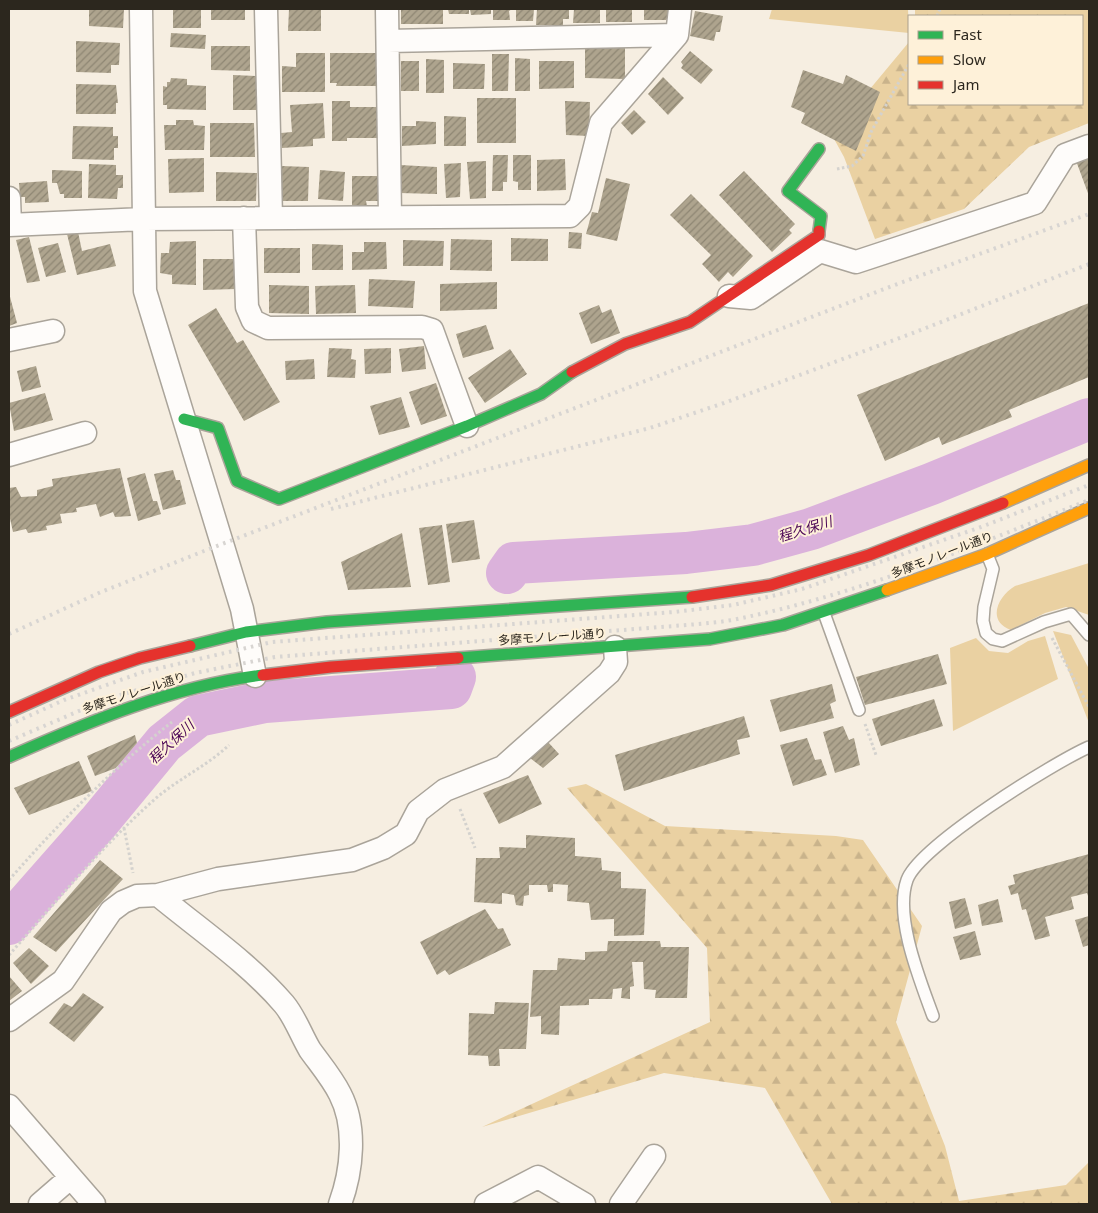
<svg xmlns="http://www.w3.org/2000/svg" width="1098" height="1213" viewBox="0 0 1098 1213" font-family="'Noto Sans','Noto Sans JP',sans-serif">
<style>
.grass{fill:#ead1a2}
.forest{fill:url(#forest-firs)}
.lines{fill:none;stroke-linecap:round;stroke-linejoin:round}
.river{stroke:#dbb2db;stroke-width:42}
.building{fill:url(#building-hatch)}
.lane-casing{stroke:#aaa49a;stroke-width:14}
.street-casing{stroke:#aaa49a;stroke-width:25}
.fast-casing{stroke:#aaa49a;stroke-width:14}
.slow-casing{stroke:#aaa49a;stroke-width:14}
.jam-casing{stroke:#aaa49a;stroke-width:14}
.path{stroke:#d4d2ce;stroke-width:3;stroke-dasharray:2.5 2.5;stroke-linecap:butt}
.lane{stroke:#fefcfa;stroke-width:11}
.street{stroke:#fefcfa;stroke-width:22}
.fast{stroke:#30b455;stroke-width:11}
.slow{stroke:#ff9f0a;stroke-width:11}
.jam{stroke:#e5322d;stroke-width:11}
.rail{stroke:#d8d5d2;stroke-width:4;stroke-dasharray:2.5 5;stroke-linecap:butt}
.labels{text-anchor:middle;stroke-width:4;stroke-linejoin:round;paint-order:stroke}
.street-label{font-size:12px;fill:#2c271e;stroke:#fef1d9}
.water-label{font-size:14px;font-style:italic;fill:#490354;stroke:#fef1d9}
</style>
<defs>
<pattern id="forest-firs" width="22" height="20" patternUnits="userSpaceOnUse" patternTransform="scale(1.25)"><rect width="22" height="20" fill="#ead1a2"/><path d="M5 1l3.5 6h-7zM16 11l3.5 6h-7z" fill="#c9b38b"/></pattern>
<pattern id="building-hatch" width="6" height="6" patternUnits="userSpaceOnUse" patternTransform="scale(1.25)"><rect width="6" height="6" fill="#aea48e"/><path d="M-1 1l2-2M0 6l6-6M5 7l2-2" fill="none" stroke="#8e8673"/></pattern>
</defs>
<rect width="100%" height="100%" fill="#f6eee1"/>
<path class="grass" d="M772,9H908L909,33L769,19Z
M1089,563V615L1066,607L1045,613L1011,630C986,621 998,596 1015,586Z
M1053,631L1071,635L1088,667L1089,723Z
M1045,636L1058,679L953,731L950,648L976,638L989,651L1008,653L1028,641Z"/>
<path class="forest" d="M915,9H1089V123L1029,147L964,209L875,239L844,157L822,117L860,101L909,42V104H1082V16H915Z
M586,784L665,826L836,836L863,840L922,926L896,1022L945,1146L959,1201L1066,1185L1089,1162V1204H832L765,1088L664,1073L482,1127L710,1022L707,948L567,788Z"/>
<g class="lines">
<path class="river" d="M507,573L514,563L686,553L753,545L811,529L931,484L1089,419
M9,924L98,823L164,743L198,716L265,702L451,688L455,677"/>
</g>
<path class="building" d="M89,9H124L123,28L89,26Z
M173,9H201V28H173Z
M211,9H245V20H211Z
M289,9H321V31H288Z
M401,9H443V24H401Z
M448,9H469V14H449Z
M470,9H491V14L471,15Z
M493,9H512L509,11L510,20H493Z
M516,9H534L533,21H516Z
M537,9H569V19H563V25H536Z
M574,9H600V23H573Z
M606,9H632V22H606Z
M644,9H668V17L666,20H644Z
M695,11L723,16L720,32H716L714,41L690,36Z
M171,33L206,35L205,49L170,47Z
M76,41L120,43L119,65H111V73L76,72Z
M211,46H250V71L211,70Z
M585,47L625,48V79L585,78Z
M690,51L713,70L701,84L681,68L683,65L681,62Z
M296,53H325V92H282V66L296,67Z
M330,53H378V86H336L337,83H330Z
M492,54H509L508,91H492Z
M515,58L530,59V91H515Z
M426,59L444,60V93H426Z
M401,61H419V91H401Z
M539,61H574V88L539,89Z
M453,63L485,64L484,89H453Z
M803,70L843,84L846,75L880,92L856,151L801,123L805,113L791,107Z
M233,75L259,76L258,110H233Z
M663,77L684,98L668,115L648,94Z
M171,78L187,79V85L206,86V110L167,109V105H163V86L167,87V82H170Z
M76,84L116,85L118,103H116V114H76Z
M477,98H516V143H477Z
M332,101H350V107H379V138H347V141H332Z
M565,101L590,102L589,136L566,135Z
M323,103L325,138L313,139V146L282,148L281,133L292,132L290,105Z
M634,110L646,122L632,135L621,123Z
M444,116L466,117V146H444Z
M176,120H193L194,125L205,126L204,150H165L164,125H176Z
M416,121L436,122V144L402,146V126H416Z
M210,123H254L255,157H210Z
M73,126L113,127V136H118V148H114V160L72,159Z
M1089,153V196L1075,158Z
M493,155H508L507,182H503V191H492Z
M513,155H531V190H518V182L513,181Z
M204,158V192L169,193L168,159Z
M565,159L566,190L537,191V160Z
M486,161V198L470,199L467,162Z
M461,163L460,197L446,198L444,164Z
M89,164L116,165V175H123V188H118L117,199L88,198Z
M400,165L437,167V194L399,193Z
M281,166L309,167L308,201H280Z
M52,170L82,171V198H64V194H60L57,183H52Z
M320,170L345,172L343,201L318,199Z
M744,171L795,224L789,230L792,233L772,252L719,195Z
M216,172L257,173L256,201H216Z
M352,176H378V201H366L367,206L352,205Z
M606,178L630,184L617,241L586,234L592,212L598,213Z
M47,181L49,202L25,203V197H20L19,183Z
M691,194L753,256L733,277L728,272L719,282L702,264L711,255L670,215Z
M78,232L82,251L110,244L116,266L77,275L67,234Z
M569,232L582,233L581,249L568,248Z
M29,237L40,281L27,283L16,240Z
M511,238L548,239V261H511Z
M451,239L492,240V271L450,270Z
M403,240L444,241L443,266H403Z
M196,241V285L172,284V275L160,273L161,253H169L170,242Z
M364,242H386L387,269L352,270V252H364Z
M58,243L66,272L46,277L38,248Z
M312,244L343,245V270H312Z
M264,248H300V273H264Z
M203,259H236V289L203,290Z
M369,279L415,281L413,308L368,306Z
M497,282V309L440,311V284Z
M269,285L309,286V314L269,313Z
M355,285L356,313L316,314L315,286Z
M9,293L17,323L9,326Z
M1089,303V377L1009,410L1012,417L942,445L939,437L885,461L857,395Z
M599,305L602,313L611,309L620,333L591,344L579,313Z
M216,308L237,343L243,340L280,402L244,421L188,325Z
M486,325L494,349L463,358L456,334Z
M424,346L426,369L402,372L399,349Z
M329,348L352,349L351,359L356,360L355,378L327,377Z
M391,348V373L365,374L364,349Z
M510,349L527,374L485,403L468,378Z
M314,359L315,379L286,380L285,361Z
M36,366L41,387L22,392L17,371Z
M436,383L447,416L421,425L409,392Z
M45,393L53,420L14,431L9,403Z
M401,397L410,427L379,435L370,406Z
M120,468L131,516L115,517L113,512L100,517L96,504L76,508L77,512L60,514L62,523L46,526L47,530L28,533L26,529L13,532L9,514V488L16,487L21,497L37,496V490L53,486L52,479Z
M173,470L176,480H180L186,504L163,510L154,474Z
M145,473L153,501H157L161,514L138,521L127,478Z
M474,520L480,559L452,563L446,524Z
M442,525L450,582L428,585L419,528Z
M402,533L411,587L348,590L341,562Z
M938,654L947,684L865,705L856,677Z
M832,684L836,701L830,704L834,718L780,732L770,700Z
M934,699L943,726L881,746L872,719Z
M744,716L750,737L737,740L740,754L624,791L615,755Z
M843,726L849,740L854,738L860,765L835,773L823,732Z
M135,735L137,743L116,768L95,776L87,756Z
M807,738L815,760L821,759L827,775L793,786L780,745Z
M548,742L559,754L543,768L530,758Z
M79,761L92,791L29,815L14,788Z
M528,775L542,804L499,824L483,793Z
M526,835L575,838V856L601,858L602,870L621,872V888L646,889L644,935L614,936V919L591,920L589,903L567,901L568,885L553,884V892H548L547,885H529V895L524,896L523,906L516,905L514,895L502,893V904L474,902L476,858H500L499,847L526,848Z
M1089,854V899L1087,893L1071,897L1074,909L1045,917L1050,936L1035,940L1026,909L1022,910L1018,893L1011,895L1008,886L1015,884L1013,875Z
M100,860L123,879L56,952L33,937Z
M965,898L972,924L955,929L949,902Z
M998,899L1003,922L982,926L978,905Z
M485,909L498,929L503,928L511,945L449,975L445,970L437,975L420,942Z
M1089,916V945L1083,947L1075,920Z
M975,931L981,955L960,960L953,937Z
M608,941H660L661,947H689L687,998H655L656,990L644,989L643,962H632L634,986L630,987V999L621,998L622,988L613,989L612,999H589V1005L560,1006L559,1035L541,1034V1016L530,1017L533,970H557L558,958L585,960V952L607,951Z
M29,948L49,966L31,984L13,963Z
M9,976L22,991L9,1001Z
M83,993L104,1007L74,1042L49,1023L64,1003L72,1007Z
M495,1002L529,1003L526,1049H499L500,1066H489L488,1056L468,1055L469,1013L494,1014Z"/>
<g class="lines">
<g class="lane-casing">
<path id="lane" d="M987,554L993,569L984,607L983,621L986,633L993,639L1002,641L1044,622L1071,614L1089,635
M824,613L859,710
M933,1016C920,980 894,917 907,880C919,846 1053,763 1089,747"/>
</g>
<g class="street-casing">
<path id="street" d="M141,9L145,291L242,609L255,676
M266,9L271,218
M387,9L390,217
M388,41L677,35
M9,198L10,225
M244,218L247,307L253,321L268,328L422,327L432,330L467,426
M9,225L144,219L570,216L580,206L601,123L677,35L680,9
M729,296L751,298L820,251L856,262L1035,203L1065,155L1089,146
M9,340L53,331
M9,455L85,433
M158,895C199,929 249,963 284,1004C295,1017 301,1035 310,1050C320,1064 332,1078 340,1094C357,1127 352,1171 340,1204
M9,1020L63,981L111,911L123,902L137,896L158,895L218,879L352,860L383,848L406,834L418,811L445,790L503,767L609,673L616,662L615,647
M9,1106L94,1204
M40,1204L70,1178
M486,1204L538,1177L584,1204
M621,1204L654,1156"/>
</g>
<g class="fast-casing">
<path id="fast" d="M819,149L788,191L821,216L819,231
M184,419L218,428L237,481L279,499L467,426L541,394L572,372
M190,646L246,632L327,622L692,597
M458,658L710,639L783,625L887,590
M9,757C90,721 174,686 263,675"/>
</g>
<g class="slow-casing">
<path id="slow" d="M1003,503L1089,465
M887,590L987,554L1089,508"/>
</g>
<g class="jam-casing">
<path id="jam" d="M572,372L625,344L690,322L819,235V231
M692,597L771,585L869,555L1003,503
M263,675L331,667L458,658
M9,712L99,672L140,658L190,646"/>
</g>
<path class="path" d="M937,16L940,9
M837,169L852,166L863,156L871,132L909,64
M1052,638L1089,707
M865,724L876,755
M460,809L475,848
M124,828L133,873
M9,880C59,823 112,769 172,722
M9,955C56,902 102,846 155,799C178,779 207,766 229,745"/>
<use href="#lane" class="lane"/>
<use href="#street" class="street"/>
<use href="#fast" class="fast"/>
<use href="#slow" class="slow"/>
<use href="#jam" class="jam"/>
<path class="rail" d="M331,509L650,428L724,403L913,333L1089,264
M9,634L101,592L204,551L892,286L1089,214
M9,725L64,700L143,672L272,642L674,612L733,605L802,589L981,527L1089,485
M9,741L107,699L195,673L275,657L674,626C697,624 720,623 742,618C862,593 976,545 1089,500"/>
</g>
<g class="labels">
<g class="street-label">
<text transform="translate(942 555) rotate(-21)" y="4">多摩モノレール通り</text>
<text transform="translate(552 637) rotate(-4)" y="4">多摩モノレール通り</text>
<text transform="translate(134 693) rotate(-18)" y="4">多摩モノレール通り</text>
</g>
<g class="water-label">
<text transform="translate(805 529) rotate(-17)" y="5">程久保川</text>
<text transform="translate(171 742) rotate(-43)" y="5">程久保川</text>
</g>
</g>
<rect width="1098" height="1213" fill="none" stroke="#2c271e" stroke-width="20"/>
<rect x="908" y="15" width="175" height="90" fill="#fef1d9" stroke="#aaa08e"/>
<rect x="918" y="31" width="25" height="8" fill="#30b455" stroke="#aaa08e"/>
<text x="953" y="40" font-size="15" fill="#2c271e">Fast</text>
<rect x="918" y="56" width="25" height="8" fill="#ff9f0a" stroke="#aaa08e"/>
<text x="953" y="65" font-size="15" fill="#2c271e">Slow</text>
<rect x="918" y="81" width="25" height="8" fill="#e5322d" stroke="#aaa08e"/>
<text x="953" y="90" font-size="15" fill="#2c271e">Jam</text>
</svg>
